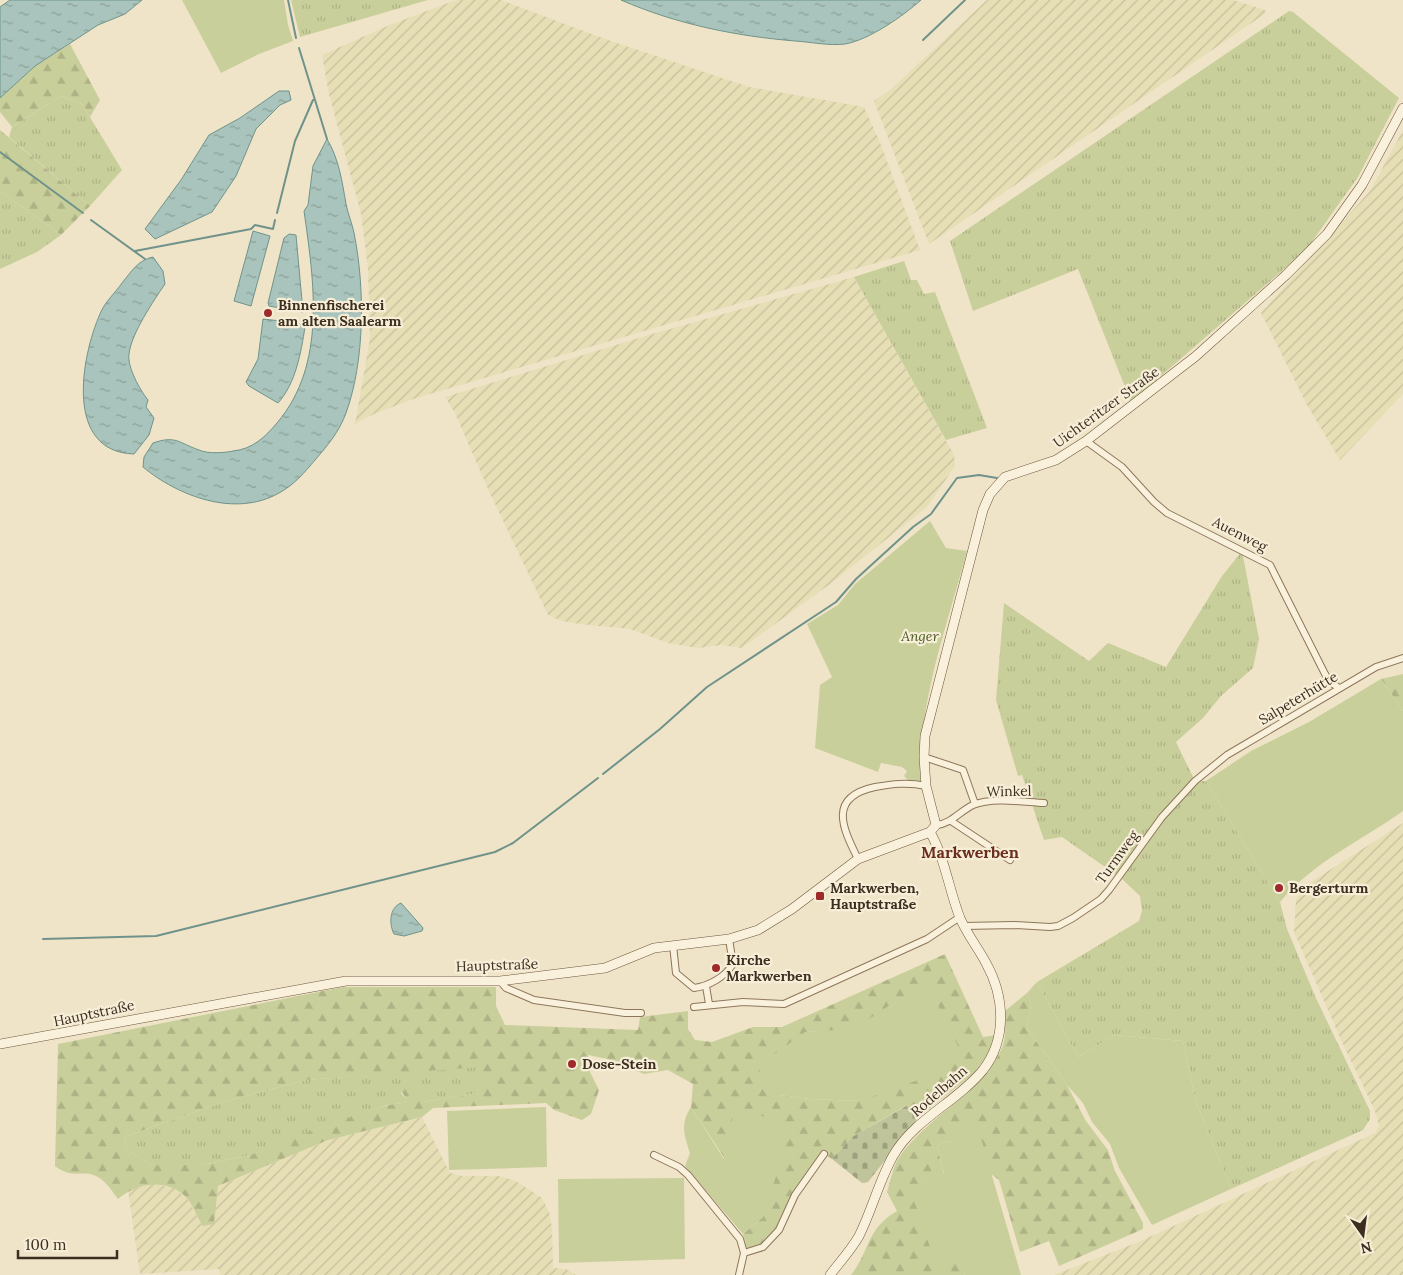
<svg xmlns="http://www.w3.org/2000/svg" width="1403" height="1275" viewBox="0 0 1403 1275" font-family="Lora,serif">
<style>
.farmland{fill:url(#farmland-furrows)}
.grass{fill:url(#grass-tufts)}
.forest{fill:url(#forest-firs);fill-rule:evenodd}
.cemetery{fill:url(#cemetery-stones)}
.green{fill:#c9cf9b}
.water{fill:url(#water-ripples);stroke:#6f938a}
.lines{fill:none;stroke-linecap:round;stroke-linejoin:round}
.stream{stroke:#6f938a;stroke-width:2}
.street-casing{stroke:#8d765c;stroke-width:8}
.secondary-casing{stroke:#6f573f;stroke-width:10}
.street{stroke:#faf1dc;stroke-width:6}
.secondary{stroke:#faf1dc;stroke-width:9}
.poi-dot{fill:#9e2a2b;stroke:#f7eed8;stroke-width:2}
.labels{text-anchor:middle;stroke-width:4.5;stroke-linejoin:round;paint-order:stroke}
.poi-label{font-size:14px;font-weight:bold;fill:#3d2e20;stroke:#f7eed8;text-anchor:start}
.street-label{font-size:14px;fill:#3d2e20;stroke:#f7eed8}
.park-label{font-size:14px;font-style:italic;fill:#4d5a26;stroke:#f7eed8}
.quarter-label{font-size:16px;font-weight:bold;fill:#6b2e1e;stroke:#f7eed8}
</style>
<defs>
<pattern id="farmland-furrows" width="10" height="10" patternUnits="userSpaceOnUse" patternTransform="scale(1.25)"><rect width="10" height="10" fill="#e6deb5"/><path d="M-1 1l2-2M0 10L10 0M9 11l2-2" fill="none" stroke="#c6bf9b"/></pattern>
<pattern id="grass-tufts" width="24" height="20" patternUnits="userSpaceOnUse" patternTransform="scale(1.25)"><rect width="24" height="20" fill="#c9cf9b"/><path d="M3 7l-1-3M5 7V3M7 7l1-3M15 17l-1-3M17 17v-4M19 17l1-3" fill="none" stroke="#aeb285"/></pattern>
<pattern id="forest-firs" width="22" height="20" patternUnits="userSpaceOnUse" patternTransform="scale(1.25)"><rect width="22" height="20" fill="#c9cf9b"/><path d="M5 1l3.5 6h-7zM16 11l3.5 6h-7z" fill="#aeb285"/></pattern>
<pattern id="cemetery-stones" width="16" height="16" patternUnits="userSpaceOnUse" patternTransform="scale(1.25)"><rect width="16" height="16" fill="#bfc49a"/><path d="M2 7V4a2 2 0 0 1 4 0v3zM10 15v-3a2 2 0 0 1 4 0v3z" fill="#9ca07d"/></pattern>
<pattern id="water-ripples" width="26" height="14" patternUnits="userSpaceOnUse" patternTransform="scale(1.25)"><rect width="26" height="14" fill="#a9c4bc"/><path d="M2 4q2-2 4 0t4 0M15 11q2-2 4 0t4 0" fill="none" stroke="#8ba098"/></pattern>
</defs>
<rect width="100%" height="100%" fill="#f0e4c8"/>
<path class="farmland" d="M456,0H501L605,39L749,87L864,107L881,145L920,250L416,398L374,414L355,424L370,338L368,269L361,214L329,94L322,55L392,24Z
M987,0H1233L1265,10L1266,13L929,244L874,101L891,89Z
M1403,130V394L1340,460L1307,405L1261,313L1370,191Z
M854,277L954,455L955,466L927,507L830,584L742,648L722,645L698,648L668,643L630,629L580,624L562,621L548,615L488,489L455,413L445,397L649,335Z
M1403,823V1275H1054L1141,1241L1375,1133L1379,1126L1375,1111L1341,1040L1294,932L1296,899L1311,882Z
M422,1117L450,1173L462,1176H498L514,1180L542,1198L549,1212L552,1228L553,1268L566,1269L576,1275H220L219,1269L140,1274L128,1190L151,1183L173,1188L186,1197L203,1226L218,1186L328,1140Z"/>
<path class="grass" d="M291,0H428L300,37Z
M1289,11L1293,12L1399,98L1358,177L1306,250L1131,402L1078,269L973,311L950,241Z
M61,96L82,104L122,170L90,206L9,137L12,127Z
M0,191L61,235L37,252L0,269Z
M904,261L911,280H917L924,294L935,292L987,428L946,440L854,277Z
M1242,551L1259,639L1253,668L1221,696L1203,718L1176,742L1195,781H1206L1280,902L1287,929L1315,996L1370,1111V1119L1363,1130L1231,1189L1196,1102L1183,1041L1115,1035L1078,1057L1037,982L1139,921L1142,911L1140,896L1121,878L1062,837L1044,840L1022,775L1018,776L996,700L1004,603L1089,661L1108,643L1166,667L1222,576Z
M479,1066V1093L423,1102L400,1092L409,1102L387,1105L250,1155L203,1165H151L127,1150L124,1137L223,1102L306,1080Z"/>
<path class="forest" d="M70,44L100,100L90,117L82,104L61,96L12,127L0,112V98L35,66Z
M0,130L90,206L61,235L0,191Z
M1403,674V711L1381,679Z
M945,954L983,1037L996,1035L990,1052L973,1074L919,1117L905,1106L852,1137L832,1159L824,1154C814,1168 803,1182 795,1196C781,1222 778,1241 747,1249L743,1234L763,1217L691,1107L693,1084L668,1070L644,1074L608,1059L588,1055L590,1072L599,1090L591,1114L582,1120L554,1110L546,1103L433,1108L422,1117L328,1140L218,1186L214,1224L203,1226C197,1217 192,1203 185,1196C164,1178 137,1183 118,1199C112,1191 106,1181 96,1176C81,1169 73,1180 55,1166L58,1044L343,987H496V1006L505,1025L638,1030L640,1017L688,1011V1029L695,1040L712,1042L753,1027H782ZM927,981L860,1101L809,1099L780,1095L805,1032L854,1030ZM479,1067V1093L423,1102L419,1089L399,1087L408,1102L388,1105L330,1124L250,1155L203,1165H151L127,1150L124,1137L223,1102L306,1080Z
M1027,993L1031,1004L1027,1028L1067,1085L1086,1121L1108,1150L1115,1171L1143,1223V1229L1059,1266L1049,1241L1020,1252L999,1180L991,1174L975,1121L951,1141L937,1145L944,1175L919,1182L965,1275H851C871,1249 866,1229 897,1211L887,1192C890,1182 893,1168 898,1159C926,1117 978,1095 1001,1050C1007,1039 1005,1023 1005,1011Z"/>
<path class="cemetery" d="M906,1106L919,1117L868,1182L862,1183L832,1159L852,1137Z"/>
<path class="green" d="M182,0H284L288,25L293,41L259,54L221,73Z
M930,521L946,548L967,551C948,623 917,705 921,781L908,780L904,776L907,771L902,767L881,763L878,772L815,748L820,685L832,677L807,624L838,605L855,584Z
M1381,679L1403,711V811C1361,841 1313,862 1280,902L1206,781L1251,751L1309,722Z
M926,981L962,1054L921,1079L860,1101L809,1099L780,1095L757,1067L805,1032L854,1029Z
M1037,982L1078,1057L1115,1035L1183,1041L1196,1102L1231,1189L1152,1225L1119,1168L1110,1144L1092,1122L1083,1103L1067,1085L1027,1028L1031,1004L1027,993Z
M546,1107L547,1167L449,1170L447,1111Z
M691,1107L724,1159L735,1107L792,1126L763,1217L743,1234L685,1166L690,1153C684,1135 680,1124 691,1107Z
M976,1121L1021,1275H965L957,1260L936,1265L912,1194L919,1182L944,1174L937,1145L951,1141L948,1130Z
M684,1178L685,1259L559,1263L558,1179Z"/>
<path class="water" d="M10,0H142L125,14L98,25L35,66L0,98V7Z
M621,0H921C903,16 869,40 845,44C829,46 811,42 795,41C735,36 676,24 621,0Z
M279,91H289L291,100L280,105L256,129L236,176L212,212L155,239L145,229L181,180L209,135L240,118Z
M327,139C339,159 342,181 346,204C348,214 352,223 354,233C365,287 365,361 346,413C339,432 328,445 315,460C305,472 294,485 279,493C235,518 178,496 143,467L144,457L153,443C176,435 179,443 199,450C208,454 224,453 233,451C253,449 265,437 277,423C327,364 314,282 304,211L308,205L313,166Z
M253,231L270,236L251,306L234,301Z
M289,234L296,235L303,312L269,306L268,303L284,238Z
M153,257L163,271L165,284C154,300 131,334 129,354C127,367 140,390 148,400L146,407L154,418L149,435L134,454C64,452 81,357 100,314C104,303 115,293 122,283C131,272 138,260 153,257Z
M263,319L298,323L305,327C301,352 296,383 278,403L249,386L246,382L258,359Z
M401,903L423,928L422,931L404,936L394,934C389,924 389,908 401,903Z"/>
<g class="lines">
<path class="stream" d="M288,0L296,38
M923,40L965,0
M299,48L327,139
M0,152L83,213
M277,213L295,141L313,100
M91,220L145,259
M135,251L251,229L255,225L273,229L275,220
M603,774L660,729L707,687L836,602L856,579L913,527L931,514L957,478L979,475L997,478
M43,939L156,936L495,852L513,843L598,778"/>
<g class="street-casing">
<path id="street" d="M1086,441L1122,467L1154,502L1167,513L1270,565L1325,674L1329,681L1339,688
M924,757L963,770L975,804
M951,821L1010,860
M936,825C951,824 960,811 973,805C993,797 1023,802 1044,803
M858,859C842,827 828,797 875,787C892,784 908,782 926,786
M964,926L1014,925L1050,927L1058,926L1073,918L1101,899L1109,890L1162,817L1195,781L1227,755L1376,667L1403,658
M673,945L676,973L694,988C709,986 725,977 733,964L729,939
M500,981L506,988L534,1000L625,1013H641
M706,986L709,1004
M694,1007L743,1002L784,1004L927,939L960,917
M654,1155L679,1167L688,1175L740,1239L744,1253L739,1275
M744,1253L763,1247L779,1230L795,1195L824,1154"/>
</g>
<g class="secondary-casing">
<path id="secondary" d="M0,1044L346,981H500L605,968L654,948L729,939L758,930L792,909L858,859L930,832L936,825L926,786L924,757L925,736L983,510L990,494L1005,477L1056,460L1086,441L1196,356L1286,275L1327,234L1362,185L1403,108
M830,1275C840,1262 851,1250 859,1236C872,1210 879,1181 893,1156C914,1119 957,1102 983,1070C1007,1039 1005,997 986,963C978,948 967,934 960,918C949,890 945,858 930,832"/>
</g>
<use href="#street" class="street"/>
<use href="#secondary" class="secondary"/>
</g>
<g class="poi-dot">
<circle cx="268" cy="313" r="5"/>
<circle cx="1279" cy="888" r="5"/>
<rect x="815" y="891" width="10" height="10" rx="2.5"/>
<circle cx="716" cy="968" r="5"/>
<circle cx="572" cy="1064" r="5"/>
</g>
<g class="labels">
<g class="poi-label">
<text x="278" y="310">Binnenfischerei<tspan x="278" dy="16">am alten Saalearm</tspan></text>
<text x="830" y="893">Markwerben,<tspan x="830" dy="16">Hauptstraße</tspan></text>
<text x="1289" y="893">Bergerturm</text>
<text x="726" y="965">Kirche<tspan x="726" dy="16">Markwerben</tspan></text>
<text x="582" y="1069">Dose-Stein</text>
</g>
<g class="street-label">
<text transform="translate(1106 407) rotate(-36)" y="5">Uichteritzer Straße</text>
<text transform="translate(1240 534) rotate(27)" y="5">Auenweg</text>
<text transform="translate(1298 698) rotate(-31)" y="5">Salpeterhütte</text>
<text transform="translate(1009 791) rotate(-1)" y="5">Winkel</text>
<text transform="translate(1117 857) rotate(-54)" y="5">Turmweg</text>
<text transform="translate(497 965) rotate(-2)" y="5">Hauptstraße</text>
<text transform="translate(94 1013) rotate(-12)" y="5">Hauptstraße</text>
<text transform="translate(939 1091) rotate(-41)" y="5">Rodelbahn</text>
</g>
<g class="park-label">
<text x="920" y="641">Anger</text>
</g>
<g class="quarter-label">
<text x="970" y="858">Markwerben</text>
</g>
</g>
<g transform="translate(1363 1235) rotate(166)" stroke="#f7eed8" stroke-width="4" paint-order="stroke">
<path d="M0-4L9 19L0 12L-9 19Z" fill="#3d2e20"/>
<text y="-8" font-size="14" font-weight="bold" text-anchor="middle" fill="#3d2e20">N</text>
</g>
<path d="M18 1250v8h99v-8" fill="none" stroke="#3d2e20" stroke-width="2.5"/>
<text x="25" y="1250" font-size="15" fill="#3d2e20" stroke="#f7eed8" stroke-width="4" paint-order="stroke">100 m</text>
</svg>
